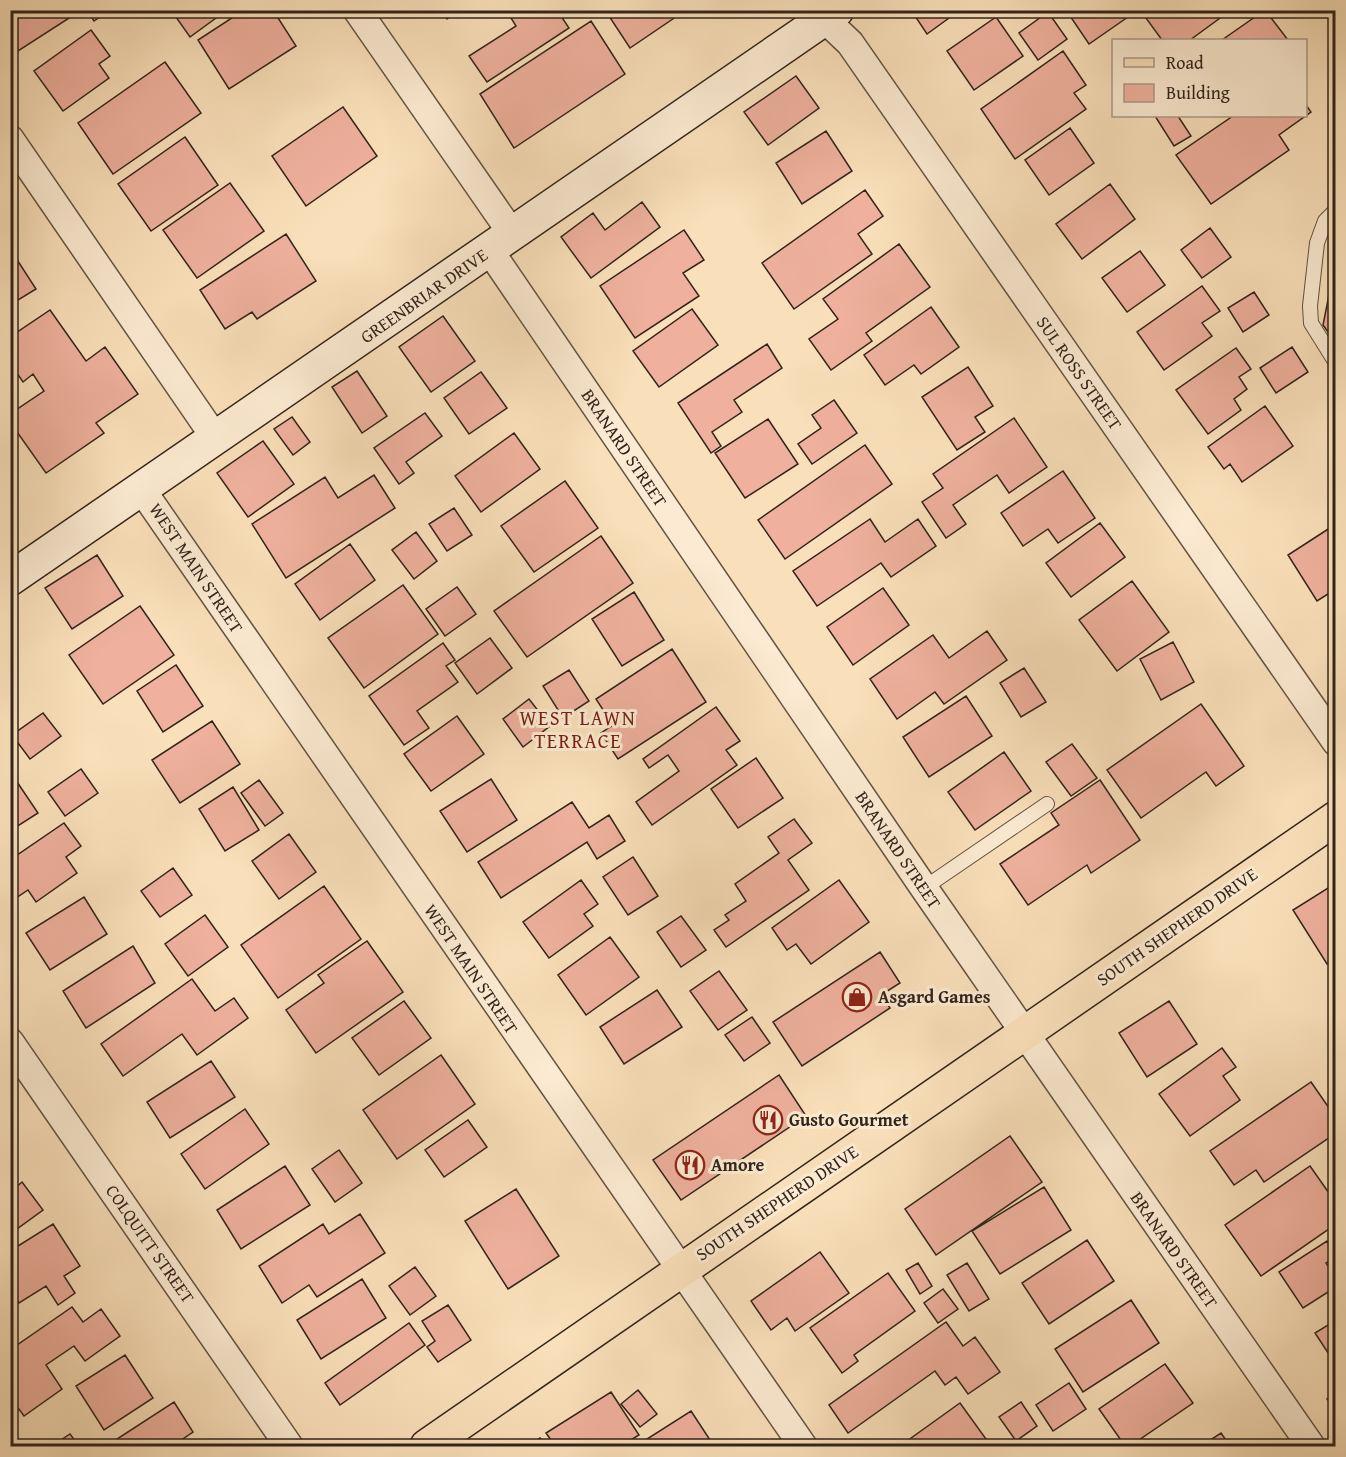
<svg xmlns="http://www.w3.org/2000/svg" width="1346" height="1457" viewBox="0 0 1346 1457" font-family="'Gentium Book Plus',serif">
<style>
.building{fill:#efb19e;stroke:#31241b;stroke-width:1.5}
.lines{fill:none;stroke-linecap:round;stroke-linejoin:round}
.lane-casing{stroke:#635343;stroke-width:16}
.street-casing{stroke:#635343;stroke-width:30}
.secondary-casing{stroke:#31241b;stroke-width:36}
.primary-casing{stroke:#31241b;stroke-width:36}
.lane{stroke:#fcebd2;stroke-width:14}
.street{stroke:#fcebd2;stroke-width:27}
.secondary{stroke:#fcebd2;stroke-width:33}
.primary{stroke:#fae0ba;stroke-width:33}
.labels{text-anchor:middle;stroke-width:6;stroke-linejoin:round;paint-order:stroke}
.street-label{font-size:18px;fill:#31241b;stroke:#fcebd2}
.poi-label{font-size:18px;font-weight:bold;fill:#31241b;stroke:#fcebd2;text-anchor:start}
.neighbourhood-label{font-size:20px;letter-spacing:1.5px;fill:#7a1f14;stroke:#fcebd2}
</style>
<rect width="100%" height="100%" fill="#fae0ba"/>
<filter id="stains"><feTurbulence type="fractalNoise" baseFrequency=".00333" numOctaves="4"/><feColorMatrix values="0 0 0 0 .2 0 0 0 0 .09 0 0 0 0 .02 0 0 0 .5 -.17"/></filter>
<radialGradient id="worn" r=".72"><stop offset=".6" stop-color="#630" stop-opacity="0"/><stop offset="1" stop-color="#630" stop-opacity=".3"/></radialGradient>
<path class="building" d="M10,10H80V11L18,51L10,39Z
M87,10H110L94,21Z
M171,10H227L190,37Z
M244,10H273L296,46L229,89L198,40Z
M441,10H458L447,19Z
M506,10H557L569,28L487,82L469,56L516,26Z
M605,10H686L630,48Z
M911,10H960L927,34Z
M1066,10H1138L1089,44Z
M1148,10H1231L1190,40H1162L1143,14Z
M1265,10L1288,40H1222Z
M1048,12L1067,39L1038,60L1019,33Z
M996,17L1023,56L974,90L947,51Z
M591,21L625,74L514,148L480,94Z
M91,30L110,56L99,64L109,78L63,111L34,71Z
M1063,51L1086,85L1074,93L1086,109L1015,159L981,109Z
M165,62L201,113L113,174L78,123Z
M796,76L819,108L768,145L744,112Z
M1306,105L1311,112L1279,135L1289,150L1211,204L1176,155L1233,116H1306Z
M343,107L377,156L306,206L272,156Z
M1155,116H1178L1191,136L1174,146Z
M1070,128L1094,163L1049,195L1025,160Z
M826,131L852,171L802,204L776,163Z
M185,137L218,185L151,231L118,184Z
M230,183L264,231L197,278L163,230Z
M1110,184L1135,219L1082,259L1056,224Z
M865,190L883,216L858,234L872,254L794,309L762,263Z
M642,202L660,227L591,278L561,237L593,213L605,230Z
M1210,228L1231,257L1202,278L1181,250Z
M684,230L704,260L683,273L699,296L635,338L600,286Z
M286,234L316,281L257,319L252,312L225,329L200,290Z
M899,244L930,287L866,333L872,341L831,370L809,339L838,319L823,299Z
M1140,251L1165,285L1127,312L1102,278Z
M14,255L36,289L10,305V257Z
M1336,260V343L1323,325Z
M1202,286L1220,311L1202,323L1212,336L1164,370L1137,332Z
M1254,292L1269,315L1243,332L1228,308Z
M931,307L959,347L921,374L914,365L885,385L864,355Z
M692,309L718,345L659,387L633,351Z
M50,310L86,361L105,347L138,394L96,423L104,433L46,473L10,422V414L44,391L33,374L23,382L10,363V337Z
M443,316L475,361L431,392L399,347Z
M767,344L782,368L734,400L742,412L712,432L721,446L711,453L678,403Z
M1292,347L1308,372L1276,393L1260,368Z
M1236,348L1251,369L1239,377L1247,389L1234,399L1241,410L1208,434L1176,390Z
M968,367L993,406L975,417L985,432L957,450L922,397Z
M357,371L387,416L362,433L332,387Z
M481,372L507,408L469,434L444,398Z
M834,400L857,433L812,464L798,444L821,428L812,415Z
M1265,406L1293,446L1242,482L1230,464L1224,469L1208,447Z
M425,413L442,436L406,462L414,473L399,484L374,448Z
M292,417L310,442L293,455L274,429Z
M1014,418L1047,467L1009,493L997,475L953,505L966,524L946,538L922,502L943,488L933,474Z
M768,419L798,464L745,498L715,453Z
M514,433L540,469L481,512L455,476Z
M263,441L294,484L248,517L217,473Z
M865,445L892,484L785,559L758,520Z
M1063,471L1095,518L1058,543L1048,529L1023,546L1001,513Z
M374,475L395,508L286,578L252,524L325,477L338,498Z
M565,481L598,528L534,572L501,526Z
M454,508L472,535L447,551L429,524Z
M870,519L885,542L918,519L936,546L891,577L881,563L817,606L793,571Z
M1100,523L1125,557L1071,597L1046,563Z
M1336,524V589L1317,601L1288,555Z
M416,532L437,561L414,579L392,550Z
M601,536L633,583L527,657L494,611Z
M350,544L375,580L320,620L295,584Z
M97,555L123,596L72,629L45,588Z
M1132,581L1169,632L1117,671L1079,620Z
M403,585L438,634L364,688L328,638Z
M457,587L476,614L445,636L426,609Z
M883,588L909,625L853,665L827,627Z
M634,592L664,640L622,666L592,619Z
M140,606L174,655L103,704L69,655Z
M987,631L1007,660L944,704L935,692L897,719L870,679L933,635L949,658Z
M490,638L512,668L477,694L455,663Z
M1173,642L1194,682L1161,700L1140,659Z
M443,643L455,660L446,666L458,682L417,711L429,728L404,745L369,696Z
M672,649L706,702L618,759L601,733L613,725L596,699Z
M176,665L203,706L163,732L137,691Z
M1024,668L1046,702L1021,717L1000,683Z
M569,670L589,701L563,718L543,686Z
M966,696L992,736L929,777L903,737Z
M529,699L550,726L523,747L503,719Z
M1201,704L1244,766L1216,786L1206,772L1141,818L1107,770Z
M716,707L740,741L726,750L737,765L652,825L636,802L679,771L668,755L649,768L643,759Z
M43,713L61,736L30,759L12,735Z
M457,716L484,754L431,791L404,754Z
M212,721L240,764L180,803L152,760Z
M1072,744L1097,778L1071,796L1046,762Z
M1004,752L1031,791L975,830L948,792Z
M756,758L783,798L738,828L711,789Z
M81,769L98,793L65,816L48,792Z
M13,776L38,813L10,831V778Z
M491,779L517,820L467,852L440,811Z
M259,780L283,813L265,826L241,793Z
M1100,780L1140,840L1091,873L1087,865L1028,905L1000,864L1059,825L1051,813Z
M233,787L259,830L225,851L199,809Z
M572,802L589,828L609,815L625,841L597,859L587,842L501,898L478,862Z
M794,819L812,843L788,860L809,890L726,947L714,930L729,920L725,915L746,901L735,884L779,853L768,837Z
M64,823L81,846L66,857L77,873L36,902L28,890L10,902V860Z
M289,834L316,872L279,899L252,861Z
M633,857L658,896L628,915L603,877Z
M173,868L192,895L160,917L141,891Z
M581,880L598,904L584,914L593,926L549,958L523,922Z
M839,880L869,922L811,964L796,944L787,950L772,928Z
M1336,883V958L1327,964L1293,910Z
M324,886L361,939L278,998L241,945Z
M84,897L107,934L50,970L26,933Z
M205,915L228,947L188,976L165,944Z
M681,916L706,950L681,967L657,932Z
M610,937L639,977L586,1015L558,975Z
M367,941L403,992L316,1053L286,1010L324,983L318,975Z
M133,946L155,983L86,1028L63,991Z
M880,952L900,983L881,995L890,1008L802,1066L773,1022Z
M719,971L747,1010L718,1030L690,991Z
M192,979L215,1011L234,998L248,1018L197,1055L182,1034L123,1076L101,1044Z
M657,990L682,1027L624,1064L600,1027Z
M404,1001L431,1038L379,1075L352,1038Z
M1169,1001L1197,1044L1147,1077L1119,1033Z
M752,1017L770,1043L744,1061L725,1035Z
M1222,1048L1236,1067L1223,1076L1240,1100L1190,1136L1159,1094Z
M441,1055L475,1104L397,1159L363,1110Z
M211,1061L235,1097L170,1138L147,1102Z
M779,1075L806,1116L681,1200L653,1160Z
M1311,1082L1336,1118V1133L1264,1182L1256,1170L1234,1185L1210,1151Z
M245,1109L269,1144L205,1189L181,1154Z
M468,1120L487,1147L444,1177L425,1150Z
M1010,1136L1042,1182L936,1255L905,1209Z
M339,1150L362,1183L335,1202L312,1169Z
M285,1166L310,1205L241,1249L217,1210Z
M1310,1166L1336,1203V1224L1261,1276L1225,1225Z
M22,1182L43,1210L10,1234V1184L14,1189Z
M1044,1187L1071,1230L1000,1274L972,1231Z
M516,1189L559,1256L508,1289L465,1221Z
M360,1214L385,1253L317,1297L309,1285L282,1303L259,1266L323,1224L329,1234Z
M53,1224L80,1266L64,1276L75,1293L58,1305L46,1286L19,1303L10,1290V1251Z
M1087,1240L1114,1281L1049,1324L1022,1283Z
M1327,1241L1336,1254V1257L1326,1263L1336,1278V1287L1303,1308L1279,1272Z
M820,1252L849,1293L795,1331L787,1318L771,1330L751,1301Z
M918,1263L932,1286L920,1294L906,1270Z
M967,1263L989,1299L969,1311L947,1275Z
M415,1267L436,1296L410,1315L389,1286Z
M888,1273L915,1311L854,1355L858,1361L842,1373L810,1328Z
M362,1279L386,1318L321,1359L297,1320Z
M943,1289L958,1309L938,1323L924,1303Z
M1131,1300L1159,1343L1083,1392L1055,1349Z
M448,1305L471,1340L438,1362L427,1347L435,1341L422,1321Z
M72,1307L83,1322L101,1309L120,1336L85,1361L74,1346L46,1365L62,1389L24,1416L10,1397V1350Z
M1336,1320V1365L1315,1333Z
M946,1322L963,1346L975,1337L1000,1372L968,1394L956,1377L945,1385L935,1371L848,1433L829,1405Z
M409,1323L425,1345L340,1405L325,1383Z
M125,1355L153,1398L104,1430L76,1386Z
M1165,1364L1193,1403L1130,1446H1125L1099,1409Z
M1069,1383L1086,1409L1053,1431L1036,1405Z
M638,1390L657,1414L640,1427L621,1404Z
M611,1392L639,1435L621,1446H555L546,1433Z
M1336,1393V1411L1327,1399Z
M174,1402L193,1432L180,1441L184,1446H118L114,1441Z
M1021,1402L1037,1426L1016,1441L999,1417Z
M960,1403L991,1446H900Z
M691,1411L714,1446H636Z
M1221,1433L1230,1446H1201Z
M70,1434L79,1446H52Z
M540,1438L545,1446H527Z"/>
<g class="lines">
<g class="lane-casing">
<path id="lane" d="M1336,210L1325,221L1317,243L1310,306L1311,323L1336,363
M924,888L1047,804"/>
</g>
<g class="street-casing">
<path id="street" d="M357,10L513,235
M815,10L850,43L1336,742
M10,139L216,439
M490,251L924,888L1311,1446
M142,490L803,1446
M10,1042L289,1446"/>
</g>
<g class="secondary-casing">
<path id="secondary" d="M10,579L837,10"/>
</g>
<g class="primary-casing">
<path id="primary" d="M427,1446L1336,818"/>
</g>
<use href="#lane" class="lane"/>
<use href="#street" class="street"/>
<use href="#secondary" class="secondary"/>
<use href="#primary" class="primary"/>
</g>
<defs>
<g id="shop-ring" transform="scale(1.5)"><circle r="9.5" fill="#fcebd2" stroke="#8f2418" stroke-width="1.5"/><path d="M-5-2.5h2.3a2.7 3.5 0 0 1 5.4 0H5L5.5 6h-11ZM-1.5-2.5h3a1.5 2.3 0 0 0-3 0Z" fill="#8f2418"/></g>
<g id="restaurant-ring" transform="scale(1.5)"><circle r="9.5" fill="#fcebd2" stroke="#8f2418" stroke-width="1.5"/><path d="M-5-6h1v4h1v-4h1v4h1v-4h1v5L-1.5 .5V6h-2V.5L-5-1ZM5-6V6H3V1.5H1.5Q1.5-4 5-6Z" fill="#8f2418"/></g>
</defs>
<g fill-rule="evenodd">
<use href="#shop-ring" x="857" y="997"/>
<use href="#restaurant-ring" x="768" y="1120"/>
<use href="#restaurant-ring" x="690" y="1165"/>
</g>
<g class="labels">
<g class="street-label">
<text transform="translate(424 296) rotate(-35)" y="6">GREENBRIAR DRIVE</text>
<text transform="translate(1079 373) rotate(55)" y="6">SUL ROSS STREET</text>
<text transform="translate(624 448) rotate(56)" y="6">BRANARD STREET</text>
<text transform="translate(196 568) rotate(56)" y="6">WEST MAIN STREET</text>
<text transform="translate(898 850) rotate(56)" y="6">BRANARD STREET</text>
<text transform="translate(1177 927) rotate(-35)" y="6">SOUTH SHEPHERD DRIVE</text>
<text transform="translate(471 969) rotate(56)" y="6">WEST MAIN STREET</text>
<text transform="translate(777 1203) rotate(-34)" y="6">SOUTH SHEPHERD DRIVE</text>
<text transform="translate(150 1244) rotate(55)" y="6">COLQUITT STREET</text>
<text transform="translate(1174 1250) rotate(55)" y="6">BRANARD STREET</text>
</g>
<g class="poi-label">
<text x="878" y="1003">Asgard Games</text>
<text x="789" y="1126">Gusto Gourmet</text>
<text x="711" y="1171">Amore</text>
</g>
<g class="neighbourhood-label">
<text x="578" y="725">WEST LAWN<tspan x="578" dy="23">TERRACE</tspan></text>
</g>
</g>
<rect width="1346" height="1457" fill="none" stroke="#fae0ba" stroke-width="36"/>
<rect x="12" y="12" width="1322" height="1433" fill="none" stroke="#31241b" stroke-width="3"/>
<rect x="18" y="18" width="1310" height="1421" fill="none" stroke="#31241b" stroke-width="1.5"/>
<rect x="1112" y="39" width="195" height="78" fill="#fcebd2" stroke="#ab9b89" stroke-width="1.5"/>
<rect x="1124" y="58" width="30" height="9" fill="#fae0ba" stroke="#ab9b89" stroke-width="1.5"/>
<text x="1166" y="69" font-size="18" fill="#31241b">Road</text>
<rect x="1124" y="84" width="30" height="18" fill="#efb19e" stroke="#ab9b89" stroke-width="1.5"/>
<text x="1166" y="99" font-size="18" fill="#31241b">Building</text>
<rect width="100%" height="100%" filter="url(#stains)"/>
<rect width="100%" height="100%" fill="url(#worn)"/>
</svg>
